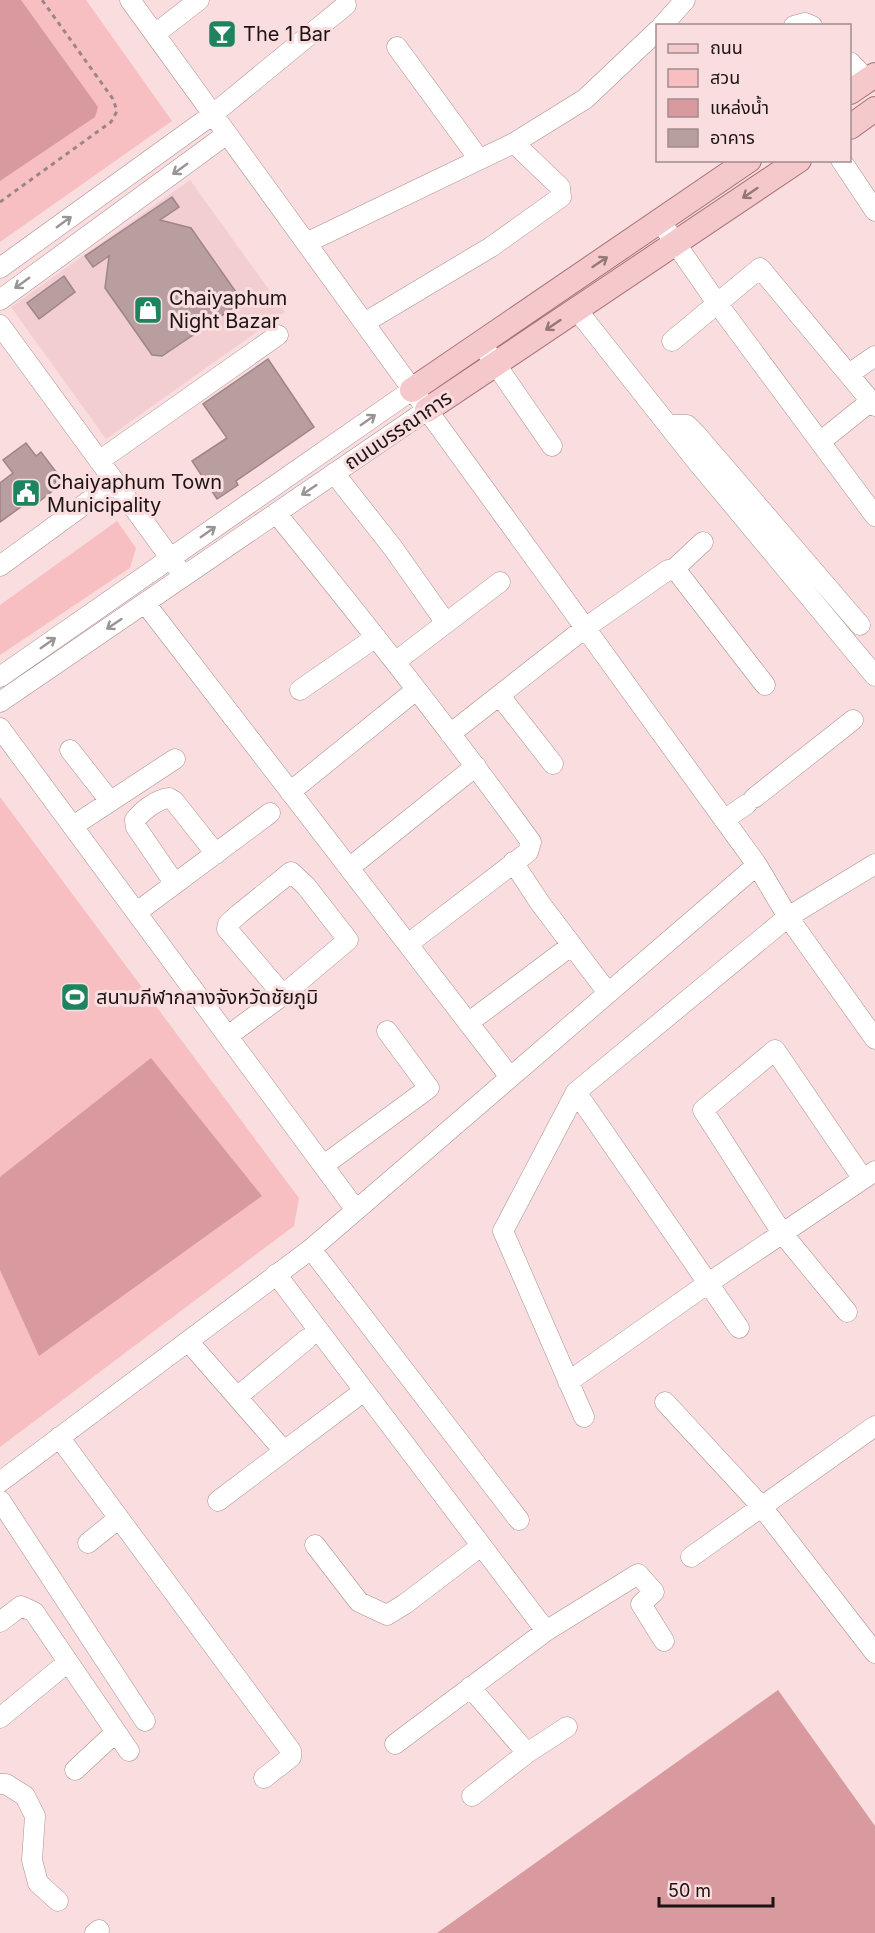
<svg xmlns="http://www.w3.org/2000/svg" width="875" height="1933" viewBox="0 0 875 1933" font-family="Inter,'Noto Sans Thai',sans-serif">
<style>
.built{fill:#f2ced0}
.green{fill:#f8bfc3}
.water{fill:#d8999f}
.building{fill:#b89e9f;stroke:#9f8587;stroke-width:1.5}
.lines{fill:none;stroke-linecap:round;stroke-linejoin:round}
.minor-casing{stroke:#a98f91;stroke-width:21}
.major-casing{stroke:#a57175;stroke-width:26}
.path{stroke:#9a8687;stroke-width:3;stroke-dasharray:4.5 4.5;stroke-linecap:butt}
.minor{stroke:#fff;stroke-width:20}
.major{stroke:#f5c8cc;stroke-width:24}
.oneway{stroke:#999595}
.oneway2{stroke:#937779}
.labels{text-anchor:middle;stroke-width:6;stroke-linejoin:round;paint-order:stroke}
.poi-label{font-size:20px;fill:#1c1313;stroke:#f9dddf;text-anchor:start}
.street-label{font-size:20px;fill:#1c1313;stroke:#f9dddf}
</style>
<rect width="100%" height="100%" fill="#f9dddf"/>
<path class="built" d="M190,180L285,312L106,439L11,307Z"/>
<path class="green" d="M0,0H86L172,121L0,242Z
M117,521L136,548L130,568L0,655V605Z
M0,797L299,1198L294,1226L0,1447Z"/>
<path class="water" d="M0,0H21L98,107L95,117L0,181Z
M151,1058L262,1196L39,1356L0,1270V1177Z
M778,1690L875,1826V1933H437Z"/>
<path class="building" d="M172,197L179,207L160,220L191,228L238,295L236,306L162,356L152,355L105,288L109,256L93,267L85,256Z
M64,276L75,292L39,319L27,303Z
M268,359L314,427L236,481L238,485L217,499L192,461L227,438L203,404Z
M26,443L36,456L41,452L60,477L55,481L59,486L36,504L32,499L0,522V483L13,473L3,460Z"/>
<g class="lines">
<g class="minor-casing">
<path id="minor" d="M130,0L757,865L788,917L875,1039
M662,26L685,0
M794,26L805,23L812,26
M155,34L199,0
M397,47L479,159
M850,62L867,80
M841,160L875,211
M660,221L717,303L875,516
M306,243L514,143L585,99L658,30
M0,268L212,115L346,5
M0,300L227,134
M577,310L694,458L875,676
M364,323L491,247L561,197L560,187L514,143
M0,325L177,567
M672,341L760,268L875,406
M481,343L552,446
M849,374L875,356
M668,425H687L696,434L860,625
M820,442L871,401
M99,461L278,335
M334,473L393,548L446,623
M276,513C364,621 450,730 531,842L528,852L408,944
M0,566L115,482
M673,570L703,542
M145,603L510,1077
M395,662L500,582
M0,677L412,390
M300,690L376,637
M500,696L553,764
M0,702L427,410
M0,728L356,1210
M450,734L585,628L668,570H673L679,574L765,685
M70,750L110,801
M290,792L416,690
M754,798L853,720
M724,820L747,804
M73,826L175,759
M513,862L540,903L608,993
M349,868L476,766
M175,884L136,827L135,820C142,811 157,799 169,798L174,801L216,854
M137,912L270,813
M468,1023L572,945
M228,1036L283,995L348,940L306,886L291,872L239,914L228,924L227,929L283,995
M576,1092L739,1328
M324,1165L429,1088L387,1031
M311,1249L519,1520
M276,1274L546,1631
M847,1312L782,1233L703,1110L775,1050L863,1179
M188,1341L284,1451
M568,1382L707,1284L875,1171
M237,1397L307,1339
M665,1402L762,1507L875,1653
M584,1417L503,1231L576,1092L788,917L875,864
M59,1437L291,1751V1757L264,1778
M0,1482L311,1249L757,865
M0,1500L145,1721
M218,1501L364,1391
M88,1543L119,1518
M315,1545L359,1602L387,1615L405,1604L481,1546
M691,1557L875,1426
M0,1622L21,1606L34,1612L129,1751
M470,1687L527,1753L567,1727
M0,1718L68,1662
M395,1744L546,1631L638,1574L654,1592L641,1604L664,1641
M75,1770L116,1732
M0,1784H6L25,1796L35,1816L32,1860L38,1883L58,1901
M472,1796L527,1753
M95,1933L99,1930"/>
</g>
<g class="major-casing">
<path id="major" d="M850,92L875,75
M850,127L875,109
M412,390L749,160
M427,410L799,160"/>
</g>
<path class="path" d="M0,202L111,122L117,111L113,99L42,0"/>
<use href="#minor" class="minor"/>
<use href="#major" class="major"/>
</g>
<defs><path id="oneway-shaft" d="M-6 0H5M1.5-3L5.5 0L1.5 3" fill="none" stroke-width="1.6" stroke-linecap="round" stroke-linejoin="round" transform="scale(1.5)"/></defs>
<g class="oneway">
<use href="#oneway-shaft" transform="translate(180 169) rotate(144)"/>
<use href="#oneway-shaft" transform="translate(64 222) rotate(-36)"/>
<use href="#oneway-shaft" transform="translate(22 283) rotate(144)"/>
<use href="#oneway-shaft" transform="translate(368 420) rotate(-35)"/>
<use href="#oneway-shaft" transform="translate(309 490) rotate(146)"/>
<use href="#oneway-shaft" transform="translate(208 532) rotate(-35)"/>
<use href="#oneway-shaft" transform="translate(114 624) rotate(146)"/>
<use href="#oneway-shaft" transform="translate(48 643) rotate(-35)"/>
</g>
<g class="oneway2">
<use href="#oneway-shaft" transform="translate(750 193) rotate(146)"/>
<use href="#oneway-shaft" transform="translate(600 262) rotate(-34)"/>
<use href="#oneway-shaft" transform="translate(553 325) rotate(146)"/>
</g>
<defs>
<g id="bar-square" transform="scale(1.5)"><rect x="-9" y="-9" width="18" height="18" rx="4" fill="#1e845f" stroke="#f9dddf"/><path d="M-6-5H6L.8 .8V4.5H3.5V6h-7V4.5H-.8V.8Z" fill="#fff"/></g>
<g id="shop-square" transform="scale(1.5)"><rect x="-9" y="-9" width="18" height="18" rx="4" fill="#1e845f" stroke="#f9dddf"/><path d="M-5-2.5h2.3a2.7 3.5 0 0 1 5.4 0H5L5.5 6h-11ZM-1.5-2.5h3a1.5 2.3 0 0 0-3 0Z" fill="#fff"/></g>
<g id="civic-square" transform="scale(1.5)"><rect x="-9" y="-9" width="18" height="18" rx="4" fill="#1e845f" stroke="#f9dddf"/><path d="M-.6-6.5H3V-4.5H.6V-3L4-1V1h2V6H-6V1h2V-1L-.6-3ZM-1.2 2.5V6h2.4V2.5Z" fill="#fff"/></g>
<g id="stadium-square" transform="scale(1.5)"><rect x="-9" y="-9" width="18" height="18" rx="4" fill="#1e845f" stroke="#f9dddf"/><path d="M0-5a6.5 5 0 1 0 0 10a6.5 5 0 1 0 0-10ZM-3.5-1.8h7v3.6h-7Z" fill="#fff"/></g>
</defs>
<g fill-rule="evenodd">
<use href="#bar-square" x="222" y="34"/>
<use href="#shop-square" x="148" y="310"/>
<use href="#civic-square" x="26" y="493"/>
<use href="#stadium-square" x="75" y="997"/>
</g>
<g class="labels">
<g class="poi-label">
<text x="243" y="41">The 1 Bar</text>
<text x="169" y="305">Chaiyaphum<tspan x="169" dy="23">Night Bazar</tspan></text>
<text x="47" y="489">Chaiyaphum Town<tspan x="47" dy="23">Municipality</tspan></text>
<text x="96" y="1004">สนามกีฬากลางจังหวัดชัยภูมิ</text>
</g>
<g class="street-label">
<text transform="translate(398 430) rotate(-34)" y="7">ถนนบรรณาการ</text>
</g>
</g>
<rect x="656" y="24" width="195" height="138" fill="#f9dddf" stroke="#a18c8d" stroke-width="1.5"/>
<rect x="668" y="44" width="30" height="9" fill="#f5c8cc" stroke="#a18c8d" stroke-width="1.5"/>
<text x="710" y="54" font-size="18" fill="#1c1313">ถนน</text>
<rect x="668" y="69" width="30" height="18" fill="#f8bfc3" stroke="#a18c8d" stroke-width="1.5"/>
<text x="710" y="84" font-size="18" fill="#1c1313">สวน</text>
<rect x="668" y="99" width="30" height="18" fill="#d8999f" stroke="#a18c8d" stroke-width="1.5"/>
<text x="710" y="114" font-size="18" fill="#1c1313">แหล่งน้ำ</text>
<rect x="668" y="129" width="30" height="18" fill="#b89e9f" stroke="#a18c8d" stroke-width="1.5"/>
<text x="710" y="144" font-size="18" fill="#1c1313">อาคาร</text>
<path d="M659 1897v9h114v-9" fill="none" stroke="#1c1313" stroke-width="3"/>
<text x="668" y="1897" font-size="18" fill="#1c1313" stroke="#f9dddf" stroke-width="4.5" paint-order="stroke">50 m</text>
</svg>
